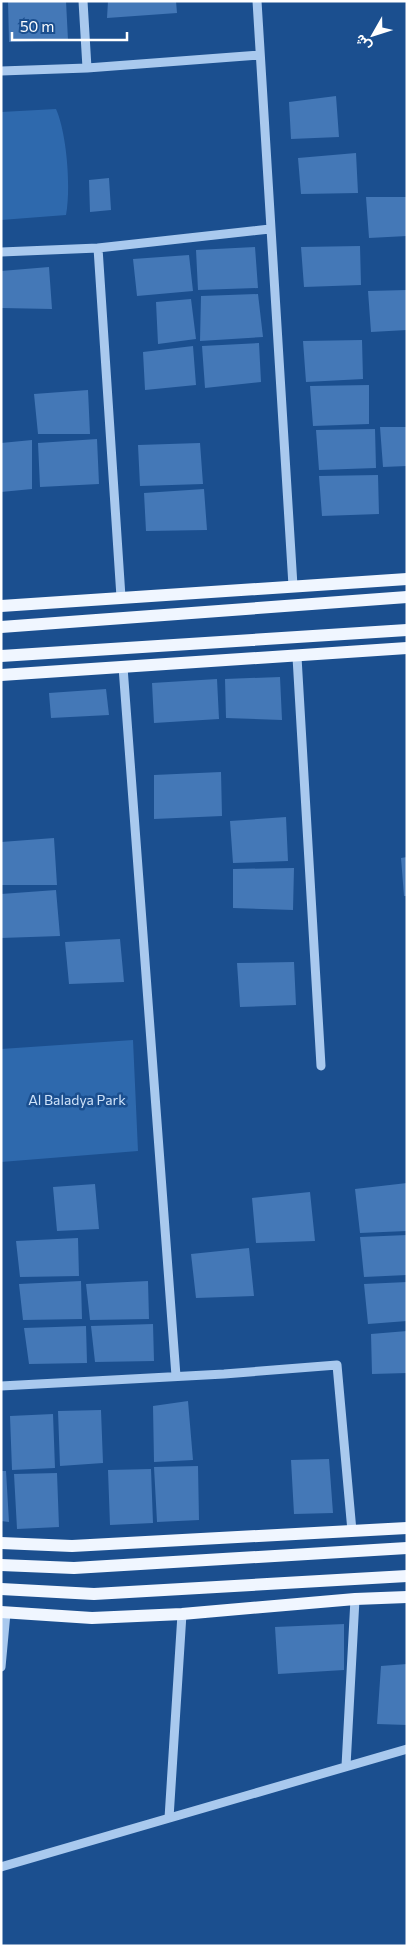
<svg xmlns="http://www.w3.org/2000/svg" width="408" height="1947" viewBox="0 0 408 1947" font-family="Commissioner,Vazirmatn,sans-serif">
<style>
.green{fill:#2e69ad}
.building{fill:#4478b7}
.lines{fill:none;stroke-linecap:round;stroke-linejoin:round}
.minor{stroke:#a9c9ee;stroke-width:9}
.major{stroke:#f0f6ff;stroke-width:12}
.labels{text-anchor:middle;stroke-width:5;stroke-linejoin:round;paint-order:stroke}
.park-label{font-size:14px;fill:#cfe3fa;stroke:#1b4f8f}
</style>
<rect width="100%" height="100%" fill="#1b4f8f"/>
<path class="green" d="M56,109C67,134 71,188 66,215L1,220V112Z
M133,1040L138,1151L1,1162V1049Z"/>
<path class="building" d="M8,1H66L68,40L9,42Z
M108,1H176L177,13L107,18Z
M336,96L339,137L291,139L289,102Z
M356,153L358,193L301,194L298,158Z
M109,178L111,210L90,212L89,180Z
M366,197H407V236L369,238Z
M360,246L361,285L304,287L301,247Z
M255,247L258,288L198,290L196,250Z
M189,255L193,291L137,296L133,259Z
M49,267L52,309L2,308L1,271Z
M407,290V330L371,332L368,291Z
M258,294L263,337L200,341L201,296Z
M191,299L196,339L158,344L156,302Z
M362,340L363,379L306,382L303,341Z
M259,343L261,382L205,388L202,346Z
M193,346L196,385L145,390L143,352Z
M369,385V424L313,426L310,386Z
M88,390L90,434H38L34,394Z
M380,427H407V466L383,467Z
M375,429L376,468L319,470L316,430Z
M97,439L99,484L40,487L38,443Z
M32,440V489L1,492V443Z
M200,443L203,484L140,486L138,445Z
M378,475L379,514L322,516L319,476Z
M204,489L207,530L146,531L144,493Z
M280,677L282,720L226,718L225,679Z
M217,679L219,719L154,723L152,683Z
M106,689L109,715L51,718L49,693Z
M221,772L222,816L154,819V775Z
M286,817L288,861L233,863L230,821Z
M54,838L57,885H1V842Z
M407,857V896H404L401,858Z
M294,868L293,910L233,908V869Z
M56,890L60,936L1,938V894Z
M120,939L124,982L69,984L65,942Z
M294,962L296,1005L240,1007L237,963Z
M407,1183V1231L360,1233L355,1189Z
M95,1184L99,1229L57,1231L53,1187Z
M310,1192L315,1241L256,1243L252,1198Z
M407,1235V1275L364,1277L360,1237Z
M78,1238L79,1276L20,1277L16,1241Z
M249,1248L254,1296L196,1298L191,1254Z
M81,1281L82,1319L23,1320L19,1284Z
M148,1281L149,1319L90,1320L86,1284Z
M407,1282V1321L368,1324L364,1284Z
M153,1324L154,1361L95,1362L91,1326Z
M86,1326L87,1363L29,1364L24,1328Z
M407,1331V1373L372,1374L371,1334Z
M188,1401L193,1460L154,1462L153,1406Z
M101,1410L103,1463L60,1466L58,1411Z
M53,1414L55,1468L12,1470L10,1416Z
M329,1459L333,1513L294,1514L291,1460Z
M198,1466L199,1520L157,1522L154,1467Z
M151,1469L153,1523L110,1525L108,1470Z
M1,1471H6L9,1522L1,1521Z
M57,1473L59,1527L17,1529L14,1474Z
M344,1624V1670L278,1674L275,1627Z
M407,1664V1725L377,1724L381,1666Z"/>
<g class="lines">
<path class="minor" d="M257,1L293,586
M87,68L260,55
M1,71L87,68L83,1
M98,248L270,229
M1,252L98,248L121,597
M297,657L321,1066
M123,667L176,1376
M1,1386L224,1374L337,1365L352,1531
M1,1667L6,1613
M346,1766L355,1599
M169,1818L182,1614
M1,1867L407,1749"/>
<path class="major" d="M1,606L407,579
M1,627L407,597
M1,656L407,630
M1,675L407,648
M1,1543L72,1546L407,1528
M1,1565L74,1568L407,1548
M1,1589L94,1594L407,1576
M1,1612L92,1618L182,1614L355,1599L407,1597"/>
</g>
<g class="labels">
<g class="park-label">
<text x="77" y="1105">Al Baladya Park</text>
</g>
</g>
<rect width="408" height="1947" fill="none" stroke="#ffffff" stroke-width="5"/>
<g transform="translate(373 35) rotate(231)" stroke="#1b4f8f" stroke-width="4" paint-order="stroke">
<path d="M0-4L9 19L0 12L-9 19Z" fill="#ffffff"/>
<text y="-8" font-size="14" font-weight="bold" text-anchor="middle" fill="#ffffff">ش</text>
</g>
<path d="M12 32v8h115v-8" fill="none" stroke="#ffffff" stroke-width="2.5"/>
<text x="20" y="32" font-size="15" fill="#ffffff" stroke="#1b4f8f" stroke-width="4" paint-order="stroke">50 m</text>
</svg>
